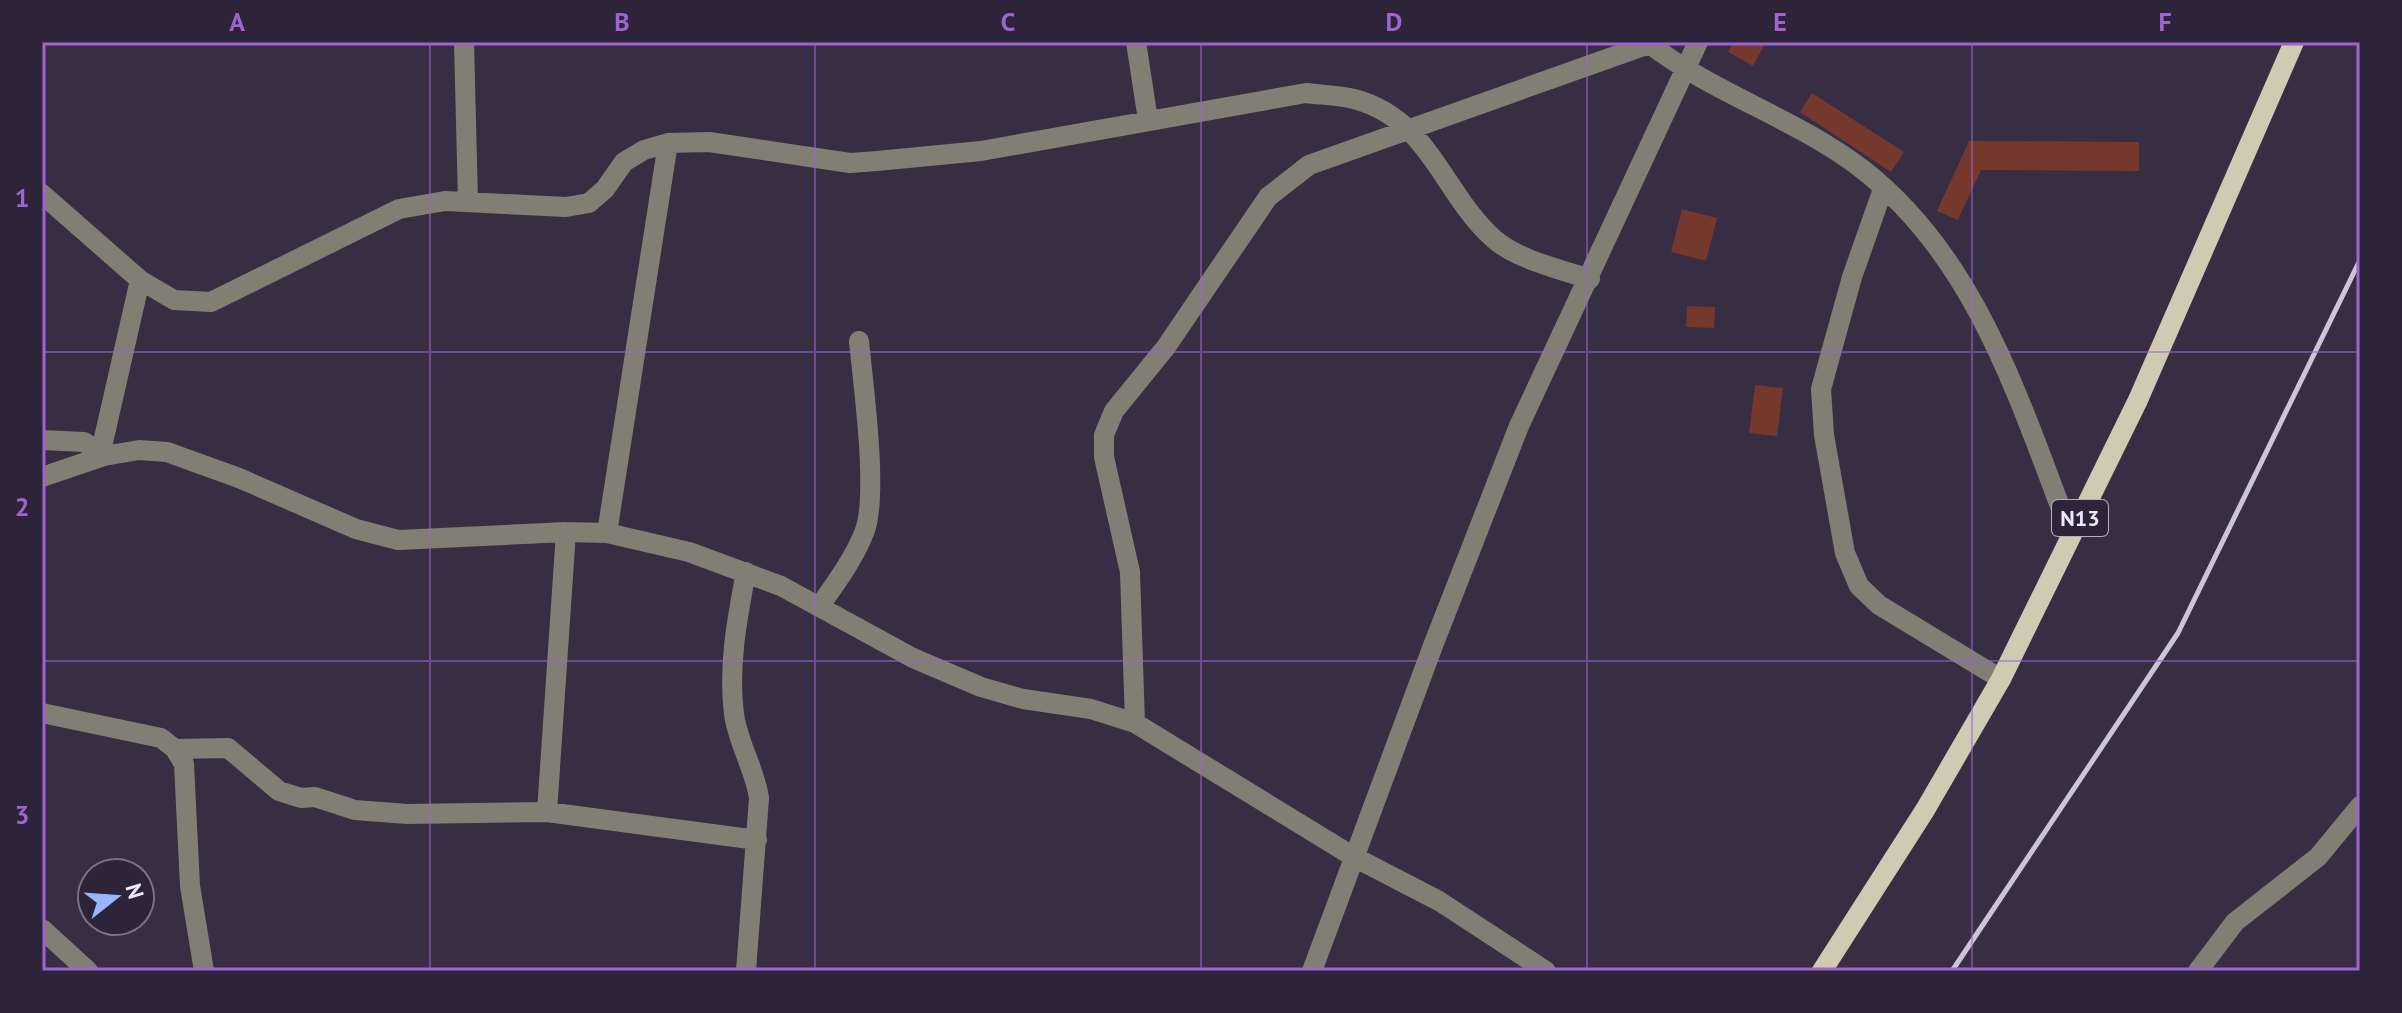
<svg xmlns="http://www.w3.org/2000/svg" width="2402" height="1013" viewBox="0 0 2402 1013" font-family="'PT Sans',sans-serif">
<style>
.building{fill:#75382d}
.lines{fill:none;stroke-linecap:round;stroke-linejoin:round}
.minor{stroke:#817f73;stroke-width:20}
.major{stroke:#d0cab2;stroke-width:20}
.rail{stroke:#cbc5d4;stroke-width:5}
.grid{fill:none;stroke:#9e65d0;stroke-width:2;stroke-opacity:0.55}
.labels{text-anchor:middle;stroke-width:6;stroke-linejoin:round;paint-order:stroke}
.shield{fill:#2d2439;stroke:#b4aebe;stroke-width:2}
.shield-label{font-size:22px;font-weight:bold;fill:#eee9f7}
.neatline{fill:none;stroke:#9e65d0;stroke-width:3}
.grid-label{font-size:26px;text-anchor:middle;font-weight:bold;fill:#9e65d0}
</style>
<rect width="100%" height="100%" fill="#372e43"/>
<path class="building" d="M1734,42H1766L1753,66L1728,52Z
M1812,93L1904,152L1891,172L1800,112Z
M1969,141L2139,142V171L1981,170L1958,220L1937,211Z
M1682,209L1717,218L1706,261L1671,252Z
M1687,306L1715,307L1714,328L1686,327Z
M1755,385L1783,388L1777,436L1749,433Z"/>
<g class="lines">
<path class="minor" d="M464,42L468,202
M1136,42L1148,120
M1647,42C1713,94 1796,118 1862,169C1978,259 2020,404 2071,535
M1883,189L1852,277L1821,389L1824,435L1845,553L1859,586L1879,605L2001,679
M42,194L140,280L174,300L211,302L399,209L445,201L566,207L589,203L605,189L624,162L644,150L668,143L709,142L850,163L877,161L981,151L1306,93C1321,95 1339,95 1354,99C1430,119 1442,193 1494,239C1516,259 1562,270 1590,279
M42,440L84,442L104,456
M101,451L140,280
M42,477L104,456L139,450L167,452L239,478L356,529L398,540L566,532L607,533L689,552L781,586L913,658L981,687L1023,699L1091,709L1135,723L1354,857L1439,901L1546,971
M607,533L668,143
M819,607C836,583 853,560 864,533C879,497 863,384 859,341
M42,713L161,738L175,749L184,764L190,886L204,971
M1135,723L1130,572L1104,457V435L1114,411L1166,347L1268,197L1309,165L1649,44
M175,749L228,748L279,791L301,798L315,797L355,810L407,814L547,812L757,840
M547,812L566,532
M42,929L88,971
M746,971L759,798C755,769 738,744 734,714C728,667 737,619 746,572
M1312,971L1434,643L1519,426L1698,42
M2198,971L2235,922L2318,857L2360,806"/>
<path class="major" d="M1822,971L1925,810L2001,679L2138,400L2294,42"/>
<path class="rail" d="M1952,971L2178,633L2360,260"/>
</g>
<path class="grid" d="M430,42V971M815,42V971M1201,42V971M1587,42V971M1972,42V971M42,352H2360M42,661H2360"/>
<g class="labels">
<rect class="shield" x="2052" y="500" width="56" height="36" rx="6"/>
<g class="shield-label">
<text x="2080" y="526">N13</text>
</g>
</g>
<rect width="2402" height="1013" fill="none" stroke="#2d2439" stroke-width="88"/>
<g transform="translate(116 897) rotate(73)"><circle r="38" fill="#2d2439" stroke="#7a7385" stroke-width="2"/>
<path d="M0-6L14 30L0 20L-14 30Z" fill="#97b6fd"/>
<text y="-12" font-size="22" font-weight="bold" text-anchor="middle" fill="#eee9f7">N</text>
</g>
<rect x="44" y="44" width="2314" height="925" class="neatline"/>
<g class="grid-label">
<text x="237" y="31">A</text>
<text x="622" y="31">B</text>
<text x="1008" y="31">C</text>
<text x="1394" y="31">D</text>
<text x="1780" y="31">E</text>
<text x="2165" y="31">F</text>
<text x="22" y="207">1</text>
<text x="22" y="516">2</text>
<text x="22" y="824">3</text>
</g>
</svg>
